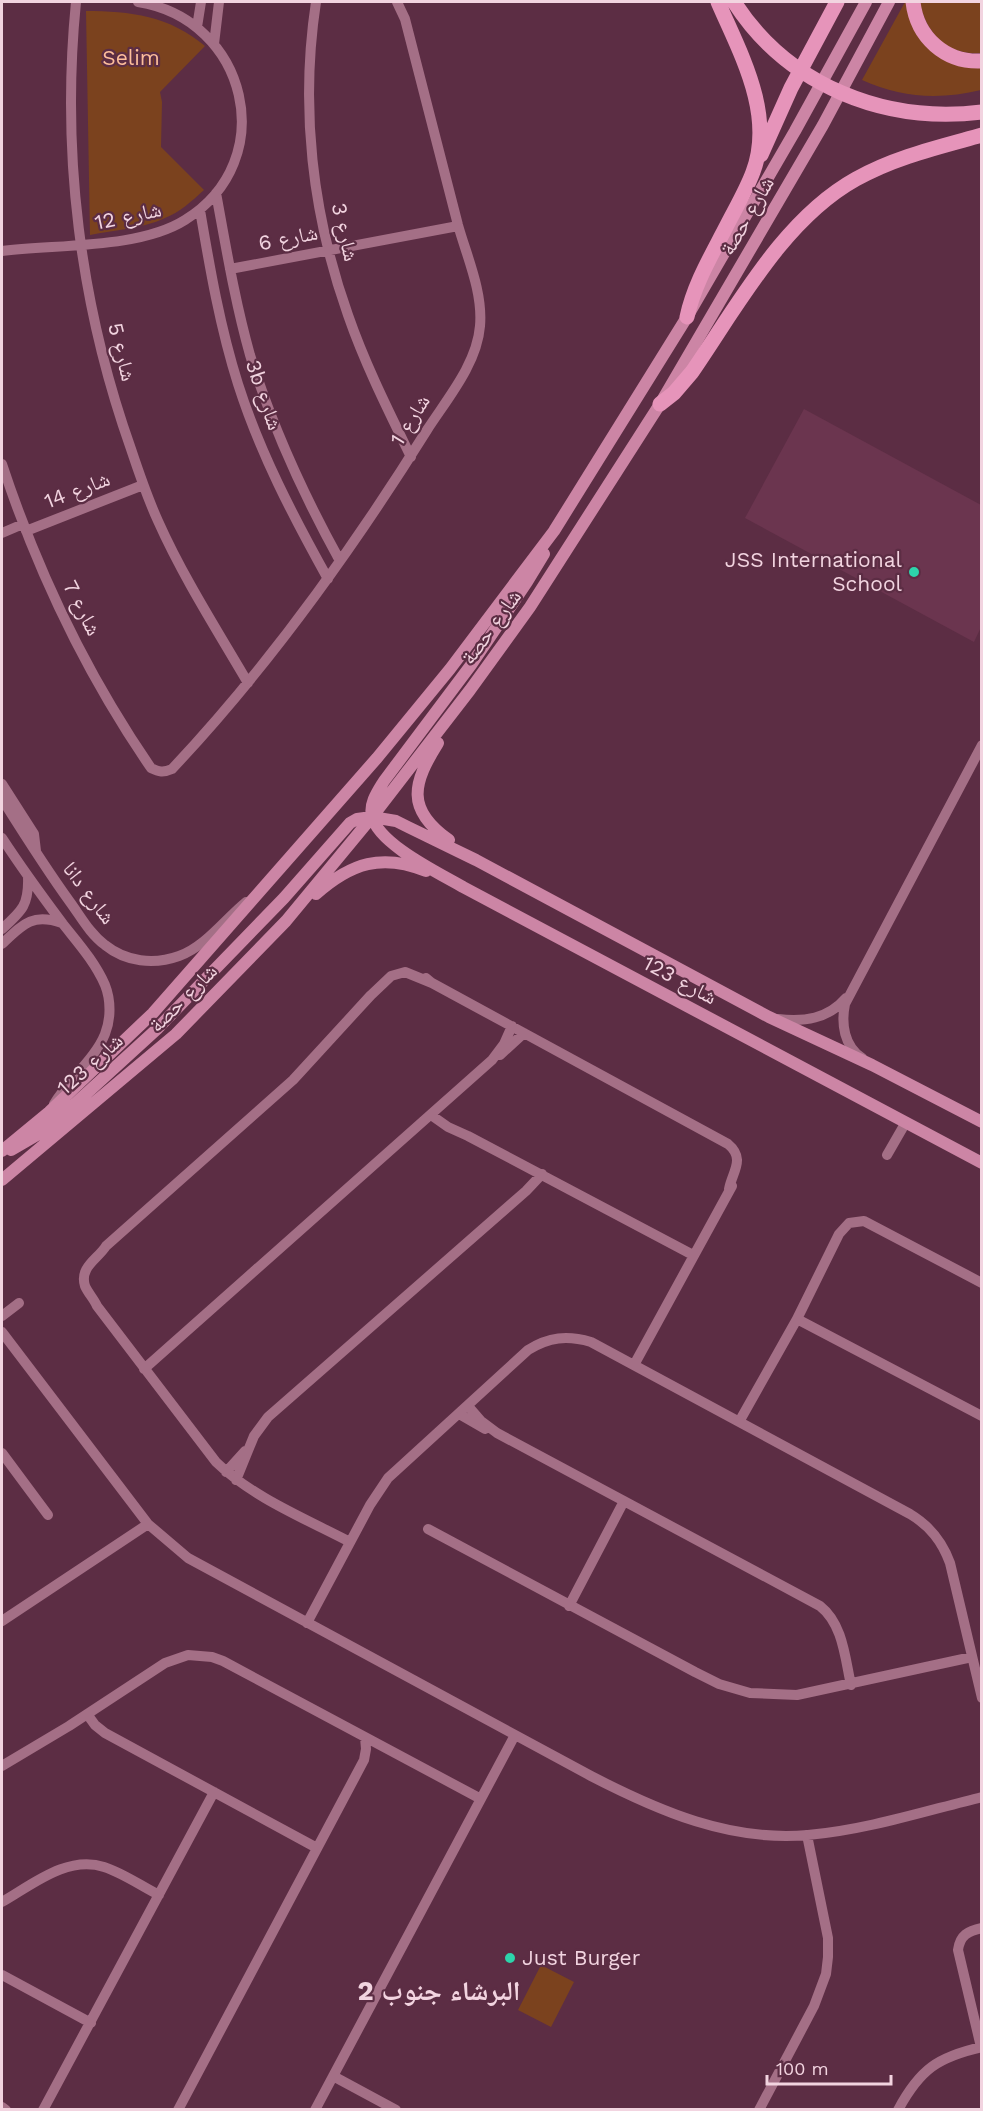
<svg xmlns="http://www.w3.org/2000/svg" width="983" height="2111" viewBox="0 0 983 2111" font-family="'Work Sans','Noto Naskh Arabic',sans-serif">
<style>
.built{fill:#6b354f}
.green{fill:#7b421e}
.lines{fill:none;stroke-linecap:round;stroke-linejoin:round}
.minor{stroke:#a46f86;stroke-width:10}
.major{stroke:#cc85a5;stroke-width:12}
.highway{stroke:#e694ba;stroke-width:15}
.poi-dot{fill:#2dd4ab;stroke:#5c2d44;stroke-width:2}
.labels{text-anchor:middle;stroke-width:4.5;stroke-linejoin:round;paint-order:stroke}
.park-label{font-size:21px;fill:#fdbe9b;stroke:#5c2d44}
.street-label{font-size:21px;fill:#f2d4e0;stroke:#5c2d44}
.poi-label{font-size:21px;fill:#f2d4e0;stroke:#5c2d44;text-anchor:end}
.district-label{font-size:27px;font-weight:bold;fill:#f2d4e0;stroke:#5c2d44}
</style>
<rect width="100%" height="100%" fill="#5c2d44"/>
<path class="built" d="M804,409L981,505V627L974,642L745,518Z"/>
<path class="green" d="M905,2H907C919,56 932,53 981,67V90C940,100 901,98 862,80Z
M919,2H981V53C945,55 928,34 919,2Z
M86,11C130,11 170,16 205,46L160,92L162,102L161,147L204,190C192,201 180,212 165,218C142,229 114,230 90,235Z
M541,1965L574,1982L551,2027L518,2010Z"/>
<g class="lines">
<path class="minor" d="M76,2C61,153 80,305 131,449C139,473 147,497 158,521C183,577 217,630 248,683
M316,2C300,107 312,214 348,315C365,364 388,410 411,457
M197,27L201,2
M214,44L219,2
M216,193C226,247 235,302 250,355C273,429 303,494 340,561
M200,210C210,269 220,327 238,384C260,453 293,516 328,579
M2,251C56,244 139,249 185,220C282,160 247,19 138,2
M230,269L458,226
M2,464C37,570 87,675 151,768C159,772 163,773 172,769C269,666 352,550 427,430C447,399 477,364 480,326C483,292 467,257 458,225C440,156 423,88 405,19L397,2
M26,531L143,485
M2,533L23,524
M2,784L34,834L36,851
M2,799C24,834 46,869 70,902C81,917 90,934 105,945C126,962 154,965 179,956C206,946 224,920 246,902
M2,838C21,867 42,896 63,924C78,943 95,962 105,985C111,1000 111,1019 105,1034C95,1059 68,1080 54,1104
M2,929C22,911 29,905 28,877
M2,944C23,924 32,913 62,923
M426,978L432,983L728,1144C746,1159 732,1172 729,1189
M778,1019C804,1022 828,1019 846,998
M500,1055L524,1033
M862,1058C844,1046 841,1024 845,1004L982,745
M431,1115L448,1127L468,1136L693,1255
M887,1155L906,1122
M2,1316L19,1303
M797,1319L982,1416
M2,1332L148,1524L188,1558L591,1776C659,1811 730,1842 808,1835C866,1830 925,1811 982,1797
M634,1365L732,1186
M144,1369L492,1060L504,1044L512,1026
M468,1406L481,1421L497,1433L820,1606C843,1624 845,1658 851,1685
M459,1414L485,1429
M739,1422L797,1319L839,1234L849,1223L864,1221L982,1283
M2,1453L48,1515
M226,1472L245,1451
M236,1480L254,1436L268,1417L526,1191L542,1174
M428,1529L695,1672L719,1684L750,1693L797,1695L972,1657
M350,1542C306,1519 252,1497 216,1462L97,1306C94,1299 88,1293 85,1286C79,1267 98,1259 106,1246L293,1080L371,995L391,976L405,972L432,983
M569,1606L624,1501
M2,1621L148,1524
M307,1623L370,1505L388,1478L528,1350C549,1337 567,1335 591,1342L910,1514C930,1526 942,1541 950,1563L982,1698
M87,1714L95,1725L105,1733L317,1848
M2,1766L69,1726L165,1663L188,1655L212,1657L223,1661L481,1799
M2,1902C32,1885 67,1855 104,1867C123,1873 141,1886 159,1895
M2,1975L91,2023
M981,2047L958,1950C960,1935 968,1931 982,1928
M333,2076L396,2110
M2,2107L6,2110
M43,2110L214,1792
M178,2110L364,1760L366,1749L365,1737
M315,2110L515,1735
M759,2110L814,2006L826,1974L828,1957V1938L807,1835
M898,2110C920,2069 938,2057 982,2047"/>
<path class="major" d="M544,554L527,582L471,665L384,781C378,791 369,803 372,816C378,844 439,873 463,887L982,1163
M438,743C413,783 405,809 449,840
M316,894C351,863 382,853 426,871
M11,1150L42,1132L65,1113L157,1029L284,898L350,823L357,819L372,817L396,821L408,827L476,860L769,1017L872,1065L982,1122
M2,1151L49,1112L153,1013L377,758L450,669L554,531L687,317L795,131L866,2
M2,1180L176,1034L286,921L372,817L470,690L530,607L660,404L823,125L889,2"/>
<path class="highway" d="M734,2C788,86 885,124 982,112
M913,2C917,37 945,63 982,61
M761,155L791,88L837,2
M687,317C694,285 710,258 725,229C734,211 746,191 753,172C775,114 740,53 718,2
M660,404L674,393L692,372C738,305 784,219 856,179C895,157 939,147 982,135"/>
</g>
<g class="poi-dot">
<circle cx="914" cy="572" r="6"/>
<circle cx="510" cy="1958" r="6"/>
</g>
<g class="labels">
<g class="park-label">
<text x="131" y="65">Selim</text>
</g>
<g class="street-label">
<text transform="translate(128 216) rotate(-12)" y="7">شارع 12</text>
<text transform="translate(747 216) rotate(-60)" y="7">شارع حصة</text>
<text transform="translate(345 232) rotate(77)" y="7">شارع 3</text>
<text transform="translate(288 238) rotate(-11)" y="7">شارع 6</text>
<text transform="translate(122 352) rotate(76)" y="7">شارع 5</text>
<text transform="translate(264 395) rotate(71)" y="7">3b شارع</text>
<text transform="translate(410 420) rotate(-58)" y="7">شارع 1</text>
<text transform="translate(77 490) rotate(-21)" y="7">شارع 14</text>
<text transform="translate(82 608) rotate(63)" y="7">شارع 7</text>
<text transform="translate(491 627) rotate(-54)" y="7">شارع حصة</text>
<text transform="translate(89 893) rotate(53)" y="7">شارع دانا</text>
<text transform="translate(680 980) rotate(28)" y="7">شارع 123</text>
<text transform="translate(183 998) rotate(-45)" y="7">شارع حصة</text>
<text transform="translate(90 1064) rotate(-42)" y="7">شارع 123</text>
</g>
<g class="poi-label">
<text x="902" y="567">JSS International<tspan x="902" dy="24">School</tspan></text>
<text x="522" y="1965" text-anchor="start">Just Burger</text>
</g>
<g class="district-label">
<text x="439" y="2000">البرشاء جنوب 2</text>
</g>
</g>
<rect width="983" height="2111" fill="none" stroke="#f2d4e0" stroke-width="6"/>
<path d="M767 2075v9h124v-9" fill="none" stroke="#f2d4e0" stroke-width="3"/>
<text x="776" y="2075" font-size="18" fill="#f2d4e0" stroke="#5c2d44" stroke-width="4.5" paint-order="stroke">100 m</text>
</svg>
